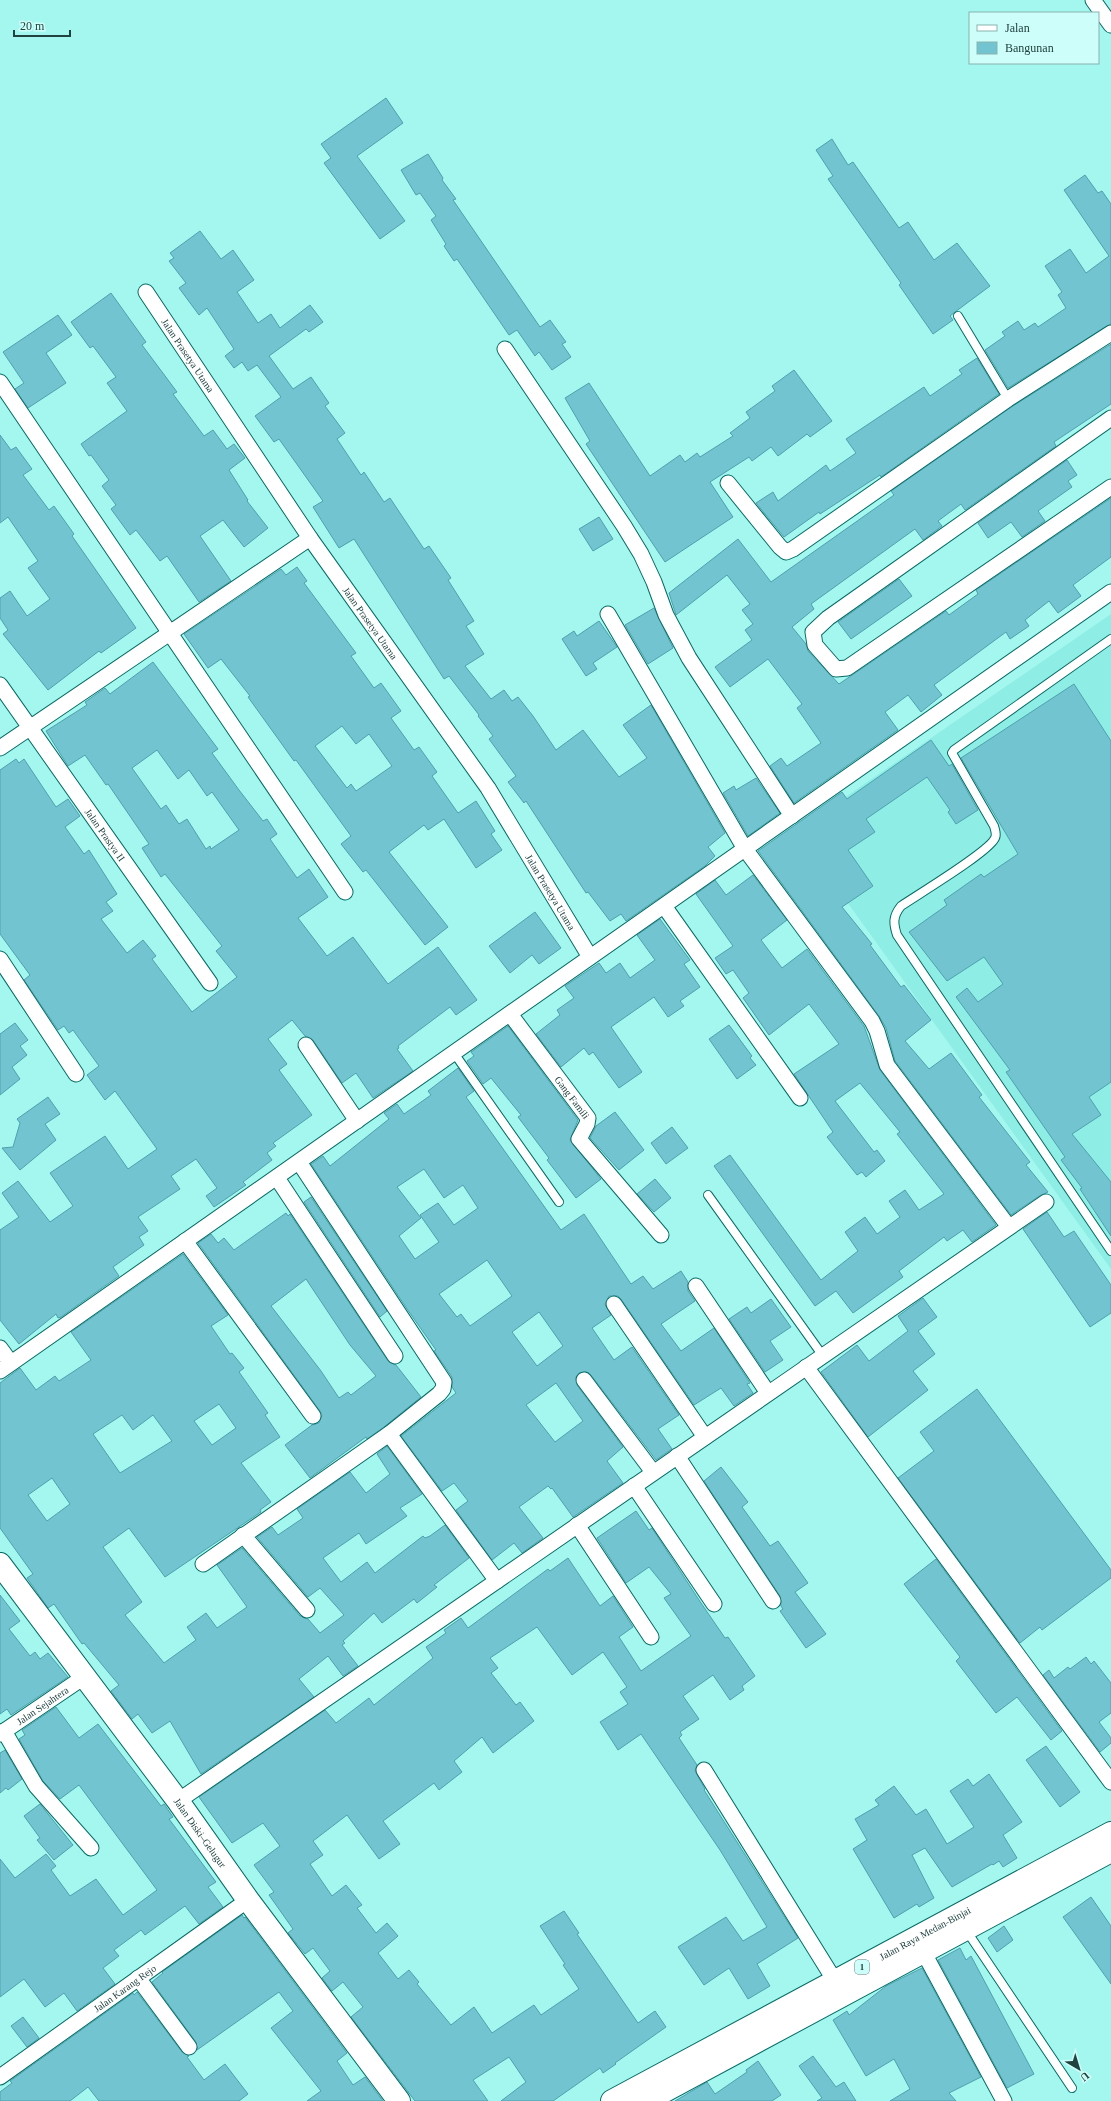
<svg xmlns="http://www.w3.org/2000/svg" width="1111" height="2101" viewBox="0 0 1111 2101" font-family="'Times New Roman',serif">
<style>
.built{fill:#8eeee5}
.building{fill:#72c4d1;stroke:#4ea1ad;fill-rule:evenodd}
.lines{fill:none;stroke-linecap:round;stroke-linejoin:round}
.service-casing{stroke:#046c66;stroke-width:10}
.minor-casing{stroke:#046c66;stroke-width:17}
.secondary-casing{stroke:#046c66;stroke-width:24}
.trunk-casing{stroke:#046c66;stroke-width:24}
.service{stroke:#fff;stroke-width:8}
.minor{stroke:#fff;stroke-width:15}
.secondary{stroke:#fff;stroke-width:22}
.trunk{stroke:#fff;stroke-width:22}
.labels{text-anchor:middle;stroke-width:3.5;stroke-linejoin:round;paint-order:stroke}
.shield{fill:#cefef9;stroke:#547b78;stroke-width:1}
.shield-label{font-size:9px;font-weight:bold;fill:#204340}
.street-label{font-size:10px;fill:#204340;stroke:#cefef9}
</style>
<rect width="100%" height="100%" fill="#a4f7ef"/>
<path class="built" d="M1111,614V1269L796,831Z"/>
<path class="building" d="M386,98L403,123L357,156L405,221L380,239L324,163L331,158L321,144Z
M832,139L848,165L853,162L899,228L908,222L934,260L957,243L990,286L955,312L950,316L953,320L933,334L899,285L901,283L828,179L833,176L816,150Z
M428,154L443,178L442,180L456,199L453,200L540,327L550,320L566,342L562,344L571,357L552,370L539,352L535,356L517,330L509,335L457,259L454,261L444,246L446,244L431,220L436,216L420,193L416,195L401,170Z
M1085,175L1098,193L1102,191L1111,204V324L1008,388L985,350L1005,336L1002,332L1018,321L1024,330L1035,323L1038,327L1066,308L1058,295L1062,292L1045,266L1070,249L1086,273L1109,256L1064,190Z
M200,231L221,259L233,250L254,280L237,292L258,323L271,314L280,328L310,305L323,322L309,332L306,329L269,356L293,389L311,377L329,403L325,406L345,433L337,439L361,475L364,472L384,502L390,498L424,549L429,546L451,578L448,580L474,621L466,626L484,654L465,666L491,699L504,690L512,701L518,697L533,716L556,750L583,730L619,777L647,758L623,725L651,705L725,833L708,847L715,856L705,866L626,921L621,914L610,921L588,892L586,893L526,801L524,803L508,782L516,776L489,739L493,736L478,716L479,715L449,676L444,679L354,539L339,548L313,507L323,501L279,439L274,442L255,416L281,397L257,365L248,371L242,362L234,368L225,356L234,349L207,308L199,315L179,288L186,283L169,261L174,258L170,253Z
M111,293L146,342L142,345L177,392L173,394L204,436L213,430L227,449L234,444L245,458L229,470L248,500L247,501L268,528L244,547L223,520L200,536L231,581L199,602L167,556L160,561L136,530L130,535L111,509L116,505L102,486L109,480L91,455L89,456L81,444L127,411L107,383L116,377L93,346L90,348L71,322Z
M58,315L72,335L46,353L66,383L28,408L15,389L24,383L3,352Z
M1111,344V404L1054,442L1056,446L965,510L961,504L938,521L942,526L923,540L915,529L811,604L814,609L792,627L806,644L808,651L839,684L946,611L949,615L978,594L976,590L1111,498V557L1073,585L1081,596L1058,613L1049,601L1025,620L1029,626L1010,639L1006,632L934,685L942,695L921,712L908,695L885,712L898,730L794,803L770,766L781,758L787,766L821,743L797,708L802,704L768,659L730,687L715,667L752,640L745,630L753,624L742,610L750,604L727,575L676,615L669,593L738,539L771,582L894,495L891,491L1013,406Z
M977,358L999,394L881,477L880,475L820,514L819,512L784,537L756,503L773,492L778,501L826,465L830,471L856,453L846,439L924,387L930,396L962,374L959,370Z
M794,370L832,421L810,437L807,434L778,456L771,447L752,461L749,457L710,482L733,517L665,562L586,444L590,441L565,398L589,383L650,476L680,455L685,462L697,453L700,457L733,436L730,433L750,418L746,412L775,391L772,386Z
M0,435L11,450L16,447L32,469L23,475L49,510L54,506L74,534L72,536L93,566L136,628L101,653L99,651L48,690L3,634L8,630L0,618V598L10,591L27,616L50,599L28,568L38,561L8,517L0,523Z
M1067,460L1077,475L1068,481L1072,487L1038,511L1045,521L1022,537L1011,522L988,538L978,523Z
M599,517L613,539L593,551L579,529Z
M297,567L307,581L304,583L356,653L351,656L374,688L381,683L401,711L391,718L414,750L419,747L437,772L432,776L458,813L476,801L495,831L491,834L502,850L476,868L444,819L428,830L424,825L389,852L448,927L425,945L366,870L363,872L341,844L351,836L296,760L294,761L248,697L250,696L221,659L208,668L184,634L281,569L286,575ZM342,726L356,744L369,734L392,766L356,791L351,784L347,788L315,746Z
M899,579L912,596L851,639L838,622Z
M654,608L673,648L648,664L625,625Z
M599,621L617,647L593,663L597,669L586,676L562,639L574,631L577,636Z
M153,662L218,749L212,753L239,790L263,821L267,819L277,834L270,839L297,878L309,869L328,897L298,918L327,956L353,937L388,984L438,947L477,1000L456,1015L450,1007L398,1046L399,1048L397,1049L413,1071L373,1098L356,1073L342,1083L313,1040L305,1036L292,1020L268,1039L287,1064L279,1070L312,1115L273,1143L276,1146L267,1153L272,1160L243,1182L246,1185L214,1207L206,1196L217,1188L196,1159L171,1176L180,1189L138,1217L148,1231L139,1237L144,1245L113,1267L119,1276L61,1317L58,1318L56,1314L19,1344L0,1320V1230L19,1217L2,1193L18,1181L50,1222L73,1206L50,1173L105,1136L128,1169L157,1149L115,1091L105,1100L87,1075L99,1066L73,1030L69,1033L64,1026L58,1030L24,980L30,975L0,934V770L16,759L19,763L24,759L56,807L68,799L80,816L65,827L84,854L89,850L117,894L106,902L113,911L101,919L127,953L143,940L156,956L152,959L192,1012L237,977L216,951L222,946L165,874L161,877L142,848L149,844L108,784L106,785L85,755L68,766L46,731L87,705L85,702L105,688L110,694ZM157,750L178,779L189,770L207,796L212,792L239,830L211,849L210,846L206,849L187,819L179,824L166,805L161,809L132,768Z
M1074,684L1111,741V1082L1089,1097L1101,1115L1072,1134L1111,1182V1236L1080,1189L1082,1188L1061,1160L1065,1157L1006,1072L1010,1070L956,997L967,988L978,1002L1003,984L984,957L947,981L909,932L947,905L944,900L981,874L984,877L1018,854L961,758Z
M931,740L949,766L952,764L978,810L956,824L948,812L950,810L927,777L866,819L875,832L848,850L873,886L842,907L872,944L870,945L901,987L904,985L931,1020L905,1041L929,1069L951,1053L982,1095L979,1097L1030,1162L1026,1165L1048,1192L1041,1195L1011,1215L895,1061L886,1028L879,1016L758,851L842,792L847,799Z
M756,778L780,813L748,836L723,793L734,786L736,790Z
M753,875L787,920L761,940L782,968L807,949L864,1026L880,1070L996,1225L972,1242L963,1230L947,1241L944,1237L899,1271L903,1277L853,1313L836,1291L815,1306L714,1166L730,1155L821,1280L858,1251L845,1232L865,1217L877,1234L900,1217L889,1201L905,1190L919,1210L944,1194L897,1134L900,1132L860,1083L835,1101L874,1152L877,1150L885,1161L866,1177L862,1172L857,1175L827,1137L833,1132L794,1074L839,1044L809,1004L769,1035L743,998L749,993L733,970L726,974L715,958L733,946L696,894L715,880L726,895Z
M535,912L561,948L539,964L532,955L510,973L489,946Z
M660,919L690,960L684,964L700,987L680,1001L684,1006L668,1017L654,997L611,1027L642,1072L619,1088L593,1052L589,1055L584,1048L561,1067L536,1034L560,1015L557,1010L574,998L565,986L599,963L606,973L620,963L630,978L655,960L637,935Z
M15,1023L28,1040L20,1046L27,1055L12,1067L20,1079L0,1095V1034Z
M729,1025L752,1056L750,1058L756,1065L737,1079L709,1039Z
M508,1026L578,1120L570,1140L601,1179L576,1198L547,1160L549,1158L518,1117L521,1115L491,1078L483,1084L467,1061L474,1056L471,1052Z
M458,1068L474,1091L466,1097L561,1230L584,1214L631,1284L643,1276L653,1289L681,1271L688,1282V1291L695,1301L661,1324L681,1351L714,1328L750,1383L747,1384L753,1393L734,1406L721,1388L694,1405L621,1299L618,1296H609L605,1304L611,1315L592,1328L614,1360L632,1347L679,1415L658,1429L672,1449L656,1460L591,1375L587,1372L579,1373L576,1377L577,1385L623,1447L607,1461L623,1483L573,1517L552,1488L551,1489L548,1486L519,1507L543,1538L522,1553L514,1543L492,1560L456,1510L468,1501L454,1483L442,1491L401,1436L456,1393L452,1387V1377L434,1351L436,1350L407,1309L311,1164L323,1156L330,1166L389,1119L384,1113L397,1104L404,1114L431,1095L428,1091ZM424,1169L444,1198L463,1185L478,1208L454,1225L438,1203L420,1215L439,1242L415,1259L399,1236L421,1218L397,1187ZM487,1260L512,1296L470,1326L461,1314L457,1317L439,1294ZM539,1312L563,1346L537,1366L512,1332ZM556,1383L583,1421L555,1442L526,1405Z
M48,1097L60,1114L45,1124L56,1140L20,1170L2,1148L13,1147L20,1123L17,1119Z
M615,1112L644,1150L619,1170L590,1138L596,1126Z
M672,1127L688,1148L666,1164L651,1143Z
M655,1179L671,1198L654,1212L637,1194Z
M311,1197L387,1311L380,1317L304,1202Z
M1047,1212L1064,1237L1074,1231L1111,1285V1313L1090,1327L1023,1229Z
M286,1213L288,1216L290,1214L388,1361L396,1365L421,1397L384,1427L367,1439L366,1437L310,1478L285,1445L312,1425L319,1423L322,1415L320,1411L198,1243L211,1234L218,1243L224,1238L234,1250ZM306,1279L350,1345L376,1376L351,1395L348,1392L339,1398L321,1371L271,1306Z
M183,1254L228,1315L211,1326L230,1354L232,1353L244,1368L239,1372L268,1413L265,1415L280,1437L241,1463L271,1502L260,1510L261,1512L165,1577L129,1528L103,1547L142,1602L125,1615L164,1663L196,1640L187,1627L206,1613L217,1628L247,1607L217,1565L242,1548L300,1616L308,1619L320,1633L344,1615L320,1588L308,1597L257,1537L272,1527L278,1535L303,1518L297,1509L350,1472L366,1493L390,1474L377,1454L387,1446L422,1494L400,1508L407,1516L366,1544L359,1533L323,1558L341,1582L367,1562L375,1573L423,1536L425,1538L430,1536L445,1525L469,1558L434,1585L437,1587L417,1603L414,1599L382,1623L374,1613L343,1641L345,1643L342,1645L358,1666L343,1676L328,1656L299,1679L314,1697L201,1774L170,1721L152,1733L138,1714L132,1719L111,1691L119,1685L84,1643L82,1644L54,1604L48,1608L27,1578L33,1574L0,1528V1383L20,1368L36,1390L55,1376L59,1381L91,1360L71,1332ZM219,1404L236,1428L212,1445L194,1421ZM122,1415L133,1430L153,1415L172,1441L120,1473L93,1434ZM52,1478L70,1504L47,1521L28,1495Z
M923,1298L937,1317L918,1331L935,1354L913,1371L928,1390L868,1437L821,1372L857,1345L869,1361L908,1331L898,1316Z
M771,1299L791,1327L770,1341L783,1360L765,1372L729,1319L747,1307L751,1313Z
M977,1389L1111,1570V1578L1042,1630L1040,1627L1020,1643L898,1478L934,1451L920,1432Z
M721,1467L748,1502L742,1507L770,1546L778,1541L808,1583L795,1592L826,1634L806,1648L780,1611L783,1609L781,1606L780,1596L704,1481Z
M636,1511L649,1530L652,1528L701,1603L725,1638L728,1637L755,1676L742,1686L744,1690L730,1700L713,1675L683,1696L699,1719L680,1732L682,1735L679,1738L697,1765L695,1771L705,1789L704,1790L798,1938L757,1964L770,1986L748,1999L729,1968L704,1985L678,1947L726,1917L743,1941L767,1927L720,1850L641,1734L618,1750L600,1722L628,1704L620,1692L627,1687L603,1652L572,1675L537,1627L490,1658L498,1668L491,1673L516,1705L520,1702L534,1721L493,1753L482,1737L454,1761L462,1772L439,1790L434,1783L383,1821L400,1844L379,1859L347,1815L313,1841L323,1855L310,1864L332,1896L346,1885L362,1905L357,1908L376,1933L387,1923L398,1936L378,1953L398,1979L409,1970L419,1982L417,1984L451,2025L474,2007L492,2033L534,2005L541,2015L579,1989L563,1965L565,1964L540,1926L564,1911L579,1933L577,1934L638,2023L655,2011L666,2027L615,2063L616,2064L603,2073L600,2068L553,2101H501L526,2082L509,2057L473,2080L488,2101H415L351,2017L363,2007L343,1982L332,1991L322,1978L330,1971L313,1948L305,1954L288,1933L293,1929L269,1895L274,1892L254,1865L280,1846L263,1823L232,1843L199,1797L325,1710L336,1723L369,1698L374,1705L433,1658L426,1647L446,1633L444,1630L461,1618L468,1628L548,1569L550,1571L568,1558L600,1606L613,1596L633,1627L619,1637L641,1671L691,1636L664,1598L671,1594L649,1567L626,1583L597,1538Z
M936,1559L1062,1731L1051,1740L1017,1697L996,1713L956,1661L960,1657L904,1584Z
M0,1595L20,1621L9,1629L30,1656L35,1652L40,1659L48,1653L68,1677L11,1715L7,1709L0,1714Z
M1086,1657L1091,1664L1094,1661L1111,1683V1713L1099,1722L1111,1738V1743L1100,1752L1043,1675L1049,1670L1054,1678L1068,1667L1070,1669Z
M56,1707L79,1738L98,1724L161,1806L164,1804L173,1817L169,1819L216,1882L208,1887L223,1907L199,1924L185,1906L145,1935L141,1930L114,1950L119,1956L103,1968L115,1984L77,2011L64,1993L45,2007L24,1979L0,1997V1859L15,1878L46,1854L56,1866L51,1870L70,1896L96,1879L123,1915L157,1890L79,1785L60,1799L43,1781L19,1739L25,1735L22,1730Z
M1046,1746L1080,1792L1060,1807L1026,1760Z
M5,1750L22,1779L8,1790L6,1788L0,1793V1753Z
M989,1774L1022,1822L1003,1835L1017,1858L1003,1867L999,1861L993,1865L992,1864L952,1887L925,1848L912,1855L934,1898L919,1907L917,1904L894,1918L853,1849L867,1840L855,1819L879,1805L875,1800L894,1786L916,1815L926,1809L947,1844L974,1827L950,1791L968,1779L973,1786Z
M40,1804L73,1845L54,1860L37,1840L40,1838L24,1816Z
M1091,1897L1111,1926V1984L1063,1917Z
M242,1915L244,1918L245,1917L347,2053L337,2061L353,2085L365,2077L383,2101H307L321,2091L271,2028L293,2011L279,1992L197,2050L196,2042L152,1982L163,1973L162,1972Z
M1004,1926L1013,1940L997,1952L988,1938Z
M960,1948L966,1960L971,1956L1034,2074L1007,2088L938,1960Z
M922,1968L981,2077L949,2093L956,2101H890L910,2089L894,2059L866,2076L833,2020L847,2011L849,2015L886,1986Z
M137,1992L182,2052L189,2056L187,2057L204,2080L225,2064L248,2094L239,2101H99L88,2087L70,2101H0V2092L12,2083L10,2081L133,1993L134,1995Z
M23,2017L39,2038L27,2047L11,2026Z
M813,2056L836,2087L844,2082L856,2101H817L822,2098L799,2066Z
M758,2061L781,2095L772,2101H675L707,2082L715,2094L747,2072L746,2070Z"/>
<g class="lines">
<g class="service-casing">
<path id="service" d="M958,316L1008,399
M1111,639L954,750L952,753L994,826C995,830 997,834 995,838C989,852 917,895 901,906C893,916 893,923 897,935L1111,1251
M454,1053L559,1202
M708,1195L823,1356
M966,1930L1072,2088"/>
</g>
<g class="minor-casing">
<g id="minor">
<path d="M1093,0L1111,25"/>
<path id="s1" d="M146,292L310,538L488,788L590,957"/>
<path d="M505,349L624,526L641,554L654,582L666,615L689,658L792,816"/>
<path d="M0,382L345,892"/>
<path d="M1111,418L828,618L813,632L815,645L836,669L847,668L1111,487"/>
<path d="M728,483L780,547L786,552L793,549L1008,399L1111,333"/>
<path d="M608,614L745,849L872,1021L877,1031L887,1065L1009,1227"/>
<path id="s2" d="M0,685L210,983"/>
<path d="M0,748L310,538"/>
<path d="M664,906L800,1098"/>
<path d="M0,959L76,1074"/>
<path id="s3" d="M510,1014L588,1118L587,1124L579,1139L661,1235"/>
<path d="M306,1045L357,1121"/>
<path d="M277,1178L395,1356"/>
<path d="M185,1241L313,1416"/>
<path d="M696,1286L768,1393"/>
<path d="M614,1304L705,1437"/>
<path d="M0,1348L11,1363"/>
<path d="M806,1367L1111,1782"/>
<path d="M0,1371L1111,592"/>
<path d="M584,1380L653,1472"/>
<path d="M389,1434L497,1581"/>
<path d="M677,1456L773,1601"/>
<path d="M634,1486L714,1604"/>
<path d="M577,1525L651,1637"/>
<path d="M243,1535L307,1610"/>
<path d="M203,1564L389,1434L439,1394L443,1389L444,1382L299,1162"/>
<path d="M4,1731L36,1786L91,1848"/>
<path id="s4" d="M0,1734L84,1677"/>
<path d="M704,1770L835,1981"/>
<path d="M178,1801L1046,1202"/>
<path d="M924,1953L1004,2101"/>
<path d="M138,1978L189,2047"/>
<path id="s5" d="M0,2077L248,1900"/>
</g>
</g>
<g class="secondary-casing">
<g id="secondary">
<path id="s6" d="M0,1564L178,1801L248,1900L399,2101"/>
</g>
</g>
<g class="trunk-casing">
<g id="trunk">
<path id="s7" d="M612,2101L1111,1833"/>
<path d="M646,2101L1111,1851"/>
</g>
</g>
<use href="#service" class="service"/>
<use href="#minor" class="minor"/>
<use href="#secondary" class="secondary"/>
<use href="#trunk" class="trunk"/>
</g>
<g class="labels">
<rect class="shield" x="855" y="1960" width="14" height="14" rx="3"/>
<g class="shield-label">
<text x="862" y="1970">1</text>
</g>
<g class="street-label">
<text dy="4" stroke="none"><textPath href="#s1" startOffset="76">Jalan Prasetya Utama</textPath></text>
<text dy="4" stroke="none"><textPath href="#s1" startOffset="400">Jalan Prasetya Utama</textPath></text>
<text dy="4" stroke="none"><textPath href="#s2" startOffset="183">Jalan Prastya II</textPath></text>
<text dy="4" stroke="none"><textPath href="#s1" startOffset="724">Jalan Prasetya Utama</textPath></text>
<text dy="4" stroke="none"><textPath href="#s3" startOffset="104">Gang Famili</textPath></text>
<text dy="4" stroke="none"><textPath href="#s4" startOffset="51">Jalan Sejahtera</textPath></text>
<text dy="4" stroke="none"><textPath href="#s6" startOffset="335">Jalan Diski–Gelugur</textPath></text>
<text dy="4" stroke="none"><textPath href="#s7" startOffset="355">Jalan Raya Medan-Binjai</textPath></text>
<text dy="4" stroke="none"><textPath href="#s5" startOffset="153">Jalan Karang Rejo</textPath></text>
</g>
</g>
<rect x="969" y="12" width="130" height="52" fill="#cefef9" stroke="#88b3af"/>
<rect x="977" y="25" width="20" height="6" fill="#ffffff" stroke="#88b3af"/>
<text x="1005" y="32" font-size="12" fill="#204340">Jalan</text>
<rect x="977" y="42" width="20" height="12" fill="#72c4d1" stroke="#88b3af"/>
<text x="1005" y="52" font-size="12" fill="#204340">Bangunan</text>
<g transform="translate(1079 2069) rotate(142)" stroke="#cefef9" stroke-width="3" paint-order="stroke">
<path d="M0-3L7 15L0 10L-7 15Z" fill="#204340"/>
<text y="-6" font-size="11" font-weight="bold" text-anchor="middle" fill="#204340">U</text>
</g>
<path d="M14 30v6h56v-6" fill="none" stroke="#204340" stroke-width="2"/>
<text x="20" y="30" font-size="12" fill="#204340" stroke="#cefef9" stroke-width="3" paint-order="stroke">20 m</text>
</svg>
